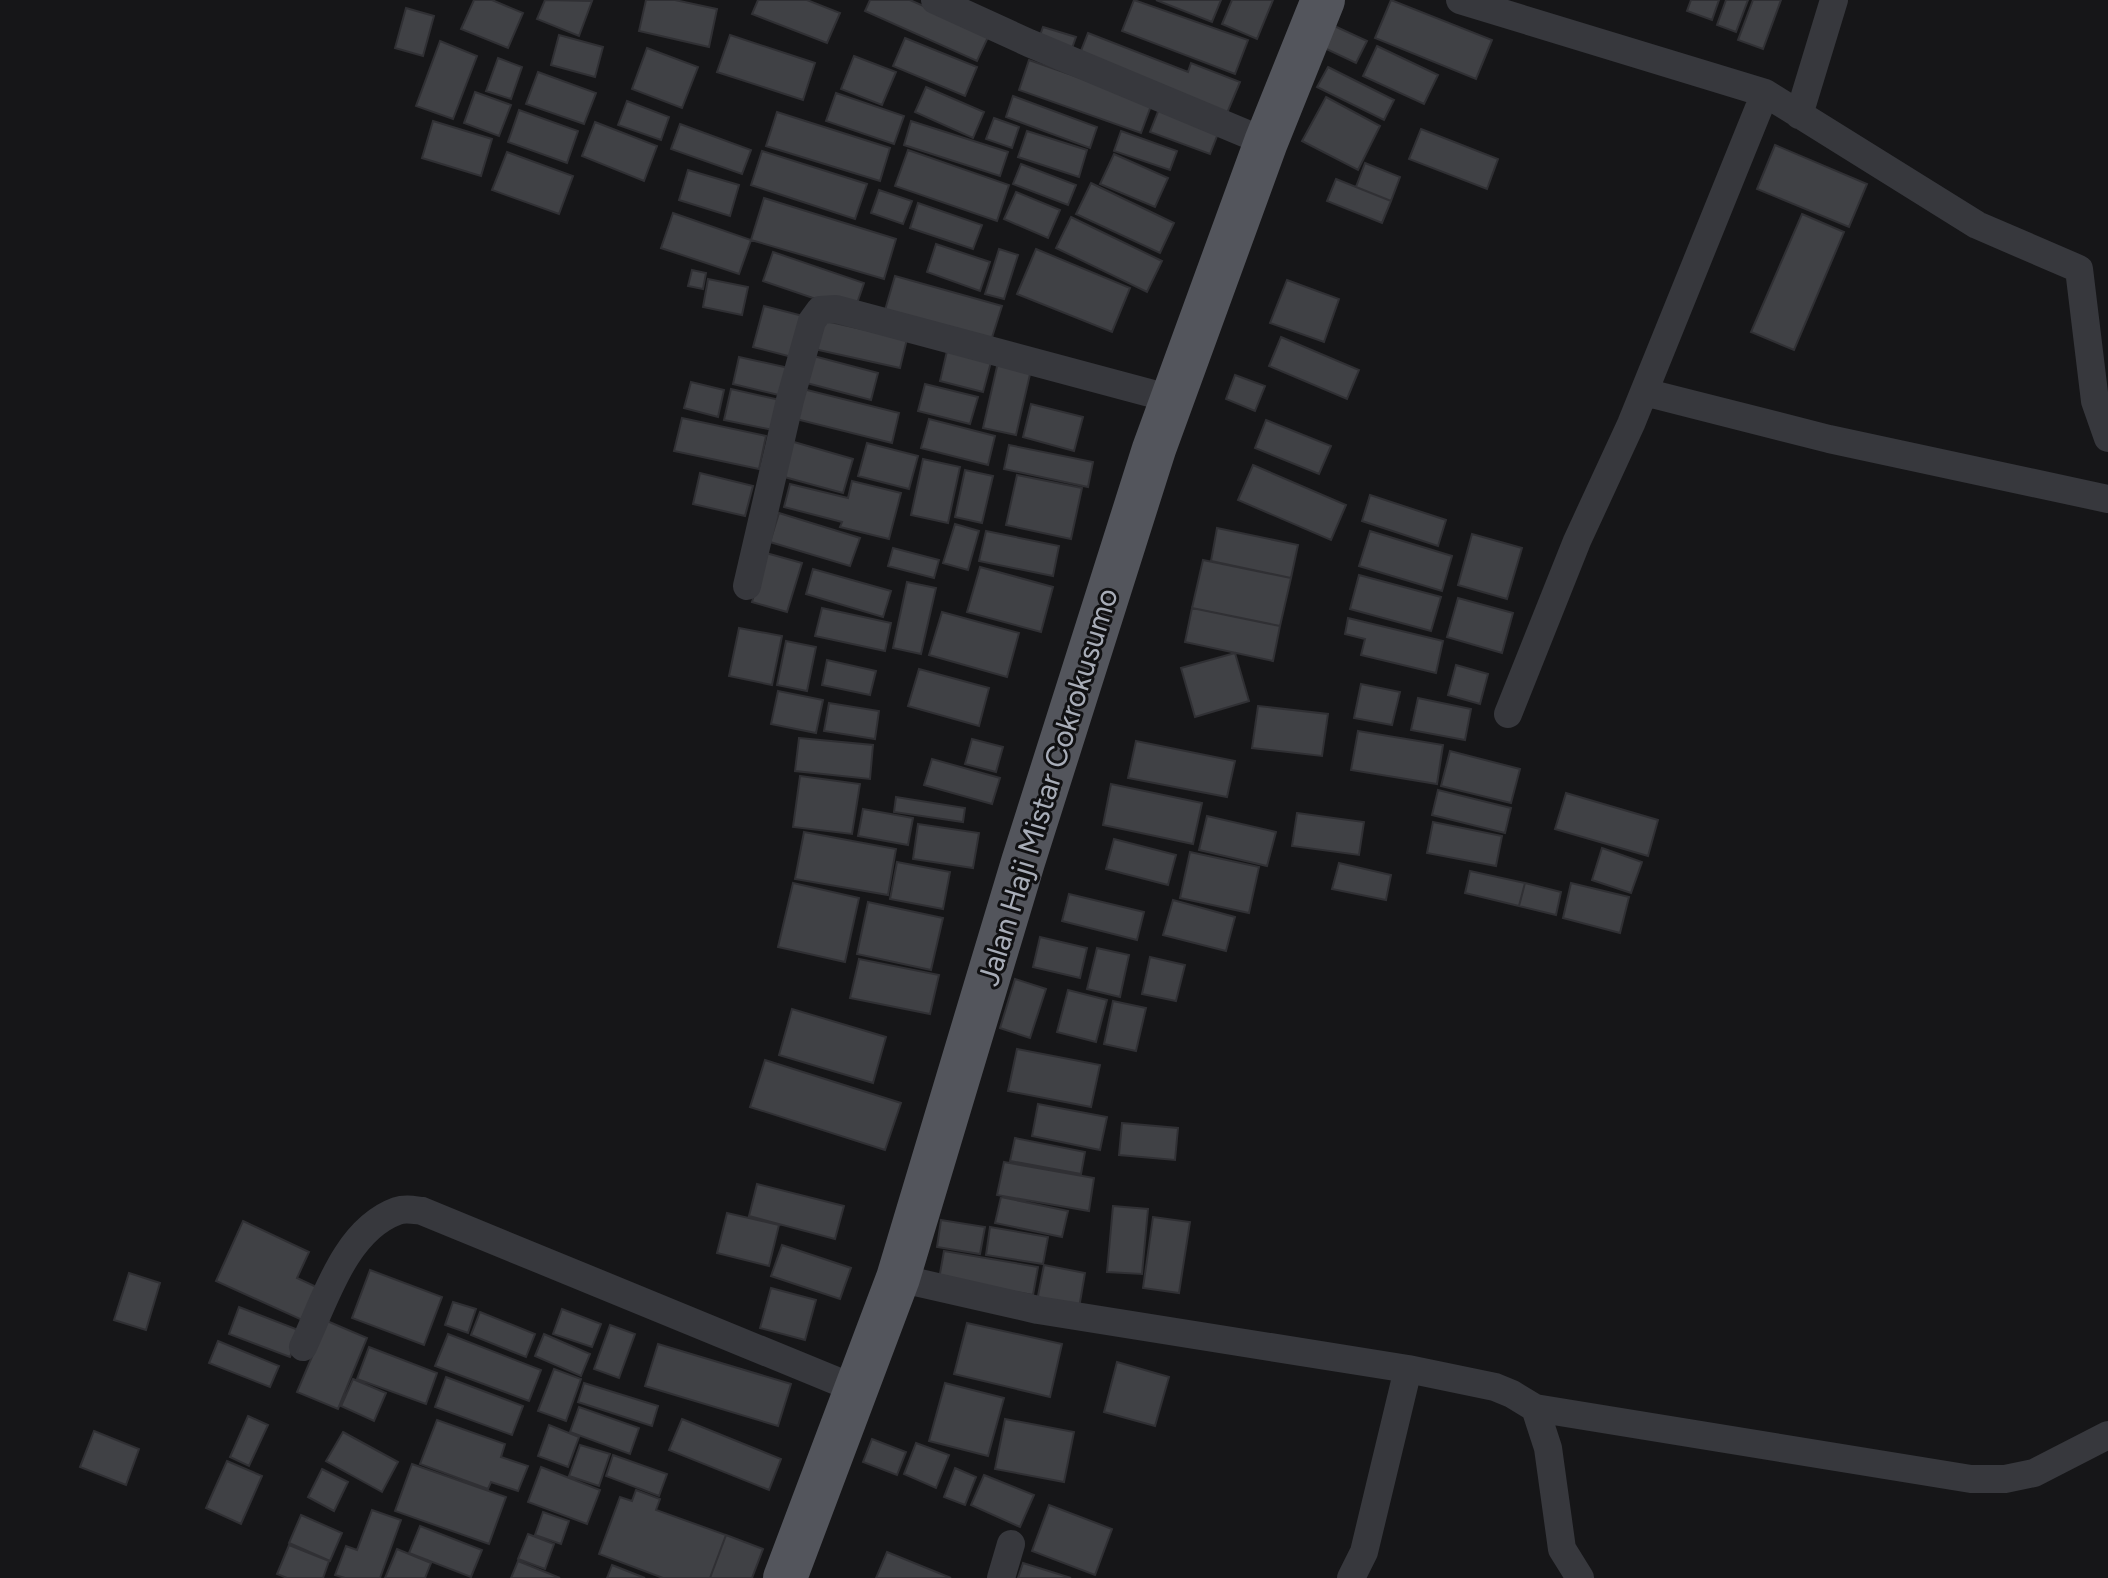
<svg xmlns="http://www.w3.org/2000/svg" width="2108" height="1578" viewBox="0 0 2108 1578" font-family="Figtree,sans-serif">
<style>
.building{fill:#404145;stroke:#303034;stroke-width:2}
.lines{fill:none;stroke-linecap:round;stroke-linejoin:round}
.minor{stroke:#37383d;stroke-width:28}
.primary{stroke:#53555c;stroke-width:44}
.labels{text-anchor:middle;stroke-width:6;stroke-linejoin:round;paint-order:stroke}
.street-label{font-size:30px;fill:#a8adb8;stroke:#111113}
</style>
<rect width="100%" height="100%" fill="#161618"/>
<path class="building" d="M474,0H492L523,13L508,48L461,29Z
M545,0L592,1L579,36L537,19Z
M646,0H675L717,9L709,47L639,31Z
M758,0H807L840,13L827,43L752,14Z
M870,0H910L989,35L977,61L865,11Z
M1134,0L1248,40L1235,74L1122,31Z
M1156,0H1221L1212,22Z
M1232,0H1273L1257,39L1222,24Z
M1391,0L1492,40L1476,79L1375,38Z
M1691,0H1719L1712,20L1687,11Z
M1726,0H1748L1736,32L1717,25Z
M1753,0H1781L1763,49L1738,40Z
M406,8L434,16L423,56L395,48Z
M1330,24L1367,41L1356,63L1320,46Z
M1043,27L1076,37L1070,54L1037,44Z
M1088,33L1188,72L1191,63L1240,82L1225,118L1077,61Z
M559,35L603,47L595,77L551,65Z
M730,35L815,63L803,100L717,72Z
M905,38L977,67L965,96L893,66Z
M440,41L477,56L453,119L416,106Z
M1377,46L1438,75L1424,104L1363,76Z
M647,48L698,67L682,108L632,89Z
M854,56L896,72L882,105L841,89Z
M498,58L522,67L511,99L486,91Z
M1029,60L1152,103L1141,133L1019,90Z
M1328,67L1394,100L1384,120L1317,87Z
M538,72L596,93L584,124L526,104Z
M926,87L984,112L973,138L915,112Z
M475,92L511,105L499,136L464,123Z
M836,93L904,116L894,144L826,121Z
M1013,96L1097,127L1090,148L1006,117Z
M1326,97L1380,126L1358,170L1302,141Z
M627,101L669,117L661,140L618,125Z
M1159,109L1219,131L1210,154L1150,132Z
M519,110L578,131L567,163L508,142Z
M777,112L890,148L880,181L766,146Z
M994,118L1019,127L1012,148L986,139Z
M433,121L492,139L481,176L422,158Z
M911,121L1008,152L1000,176L904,145Z
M595,122L657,146L644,181L582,156Z
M680,124L751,150L742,174L671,149Z
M1421,129L1498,159L1487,189L1409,159Z
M1027,131L1087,150L1079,177L1018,157Z
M1121,131L1177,151L1170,170L1114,151Z
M1775,145L1867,184L1849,227L1757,189Z
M908,150L1009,185L997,221L895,186Z
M762,151L867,184L855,219L751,185Z
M507,152L573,176L559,214L492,190Z
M1114,154L1168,178L1155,207L1100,184Z
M1365,163L1400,177L1391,201L1356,187Z
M1021,164L1076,185L1068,205L1013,184Z
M688,170L739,185L730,216L679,200Z
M1336,179L1391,201L1382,223L1327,201Z
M1091,183L1174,223L1160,253L1076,214Z
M879,190L912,201L903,224L871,213Z
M1016,192L1060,210L1048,238L1004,219Z
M764,198L896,239L884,279L751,240Z
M918,203L982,225L973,249L910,228Z
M673,213L751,240L739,274L661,248Z
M1802,214L1844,232L1794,350L1751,332Z
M1071,217L1162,261L1147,292L1056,248Z
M936,244L990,262L980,291L927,272Z
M999,249L1018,255L1004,299L985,294Z
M1036,249L1130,288L1112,332L1017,294Z
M773,252L864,283L854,312L763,281Z
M692,270L706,273L703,289L688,286Z
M895,276L1002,306L989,347L883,317Z
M708,279L748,287L742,315L703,307Z
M1287,280L1339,299L1324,342L1270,323Z
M764,306L803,316L792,357L753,347Z
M821,320L907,339L900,368L814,349Z
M1281,337L1359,370L1347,399L1269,366Z
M947,351L991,362L983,392L940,381Z
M806,354L878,373L871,400L799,381Z
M739,357L789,368L783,396L733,384Z
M998,362L1031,370L1016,435L983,428Z
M1235,375L1265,386L1255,411L1226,399Z
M691,382L724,390L718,417L684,408Z
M925,384L978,397L970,424L918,411Z
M799,388L899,413L892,443L792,418Z
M731,389L780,400L773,430L724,420Z
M1031,404L1083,417L1074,451L1023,437Z
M682,418L766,436L759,469L674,451Z
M929,419L995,436L988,465L921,448Z
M1266,420L1331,446L1319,474L1255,448Z
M787,440L853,459L843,493L777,475Z
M867,443L918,456L909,489L858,476Z
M1009,445L1093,462L1088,487L1004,469Z
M923,459L960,467L948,523L911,515Z
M1253,465L1346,505L1331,540L1238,500Z
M965,470L993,476L982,523L955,517Z
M700,473L753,486L745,516L693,504Z
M1017,475L1082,488L1071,539L1006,525Z
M852,481L901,493L889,539L840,527L842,522L784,507L790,484L848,498Z
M1370,495L1446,520L1438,546L1362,521Z
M779,513L860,538L850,566L770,542Z
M955,524L979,531L968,570L943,563Z
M1217,528L1298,545L1291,578L1211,561Z
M986,531L1059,546L1053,576L979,561Z
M1370,531L1452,556L1442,591L1359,566Z
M1472,534L1522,548L1507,599L1458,585Z
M893,548L939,560L934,578L888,566Z
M766,553L802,563L787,612L752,602Z
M1203,560L1291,578L1280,626L1192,608Z
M980,567L1053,587L1041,632L967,612Z
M813,569L891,591L883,617L806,594Z
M1359,575L1441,597L1431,631L1350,609Z
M907,582L936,588L921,654L893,648Z
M1458,598L1513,613L1502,653L1447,637Z
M822,608L891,623L885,651L815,636Z
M1192,608L1280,626L1273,661L1185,642Z
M942,612L1019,633L1007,677L929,655Z
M1348,618L1443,641L1436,673L1361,655L1365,639L1345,634Z
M739,628L782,636L772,685L729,676Z
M786,641L816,647L807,691L777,685Z
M1235,653L1249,701L1195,717L1181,668Z
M827,660L876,671L870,695L822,685Z
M1456,665L1488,674L1480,704L1448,695Z
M919,669L989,688L979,726L908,706Z
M1361,684L1400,692L1392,725L1354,718Z
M778,691L823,700L816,733L771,724Z
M1418,698L1471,709L1465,740L1411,730Z
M829,703L879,711L875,739L824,731Z
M1258,706L1328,714L1322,756L1252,748Z
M1358,731L1443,745L1437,784L1351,770Z
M799,738L873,745L870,779L795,771Z
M972,739L1003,747L996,772L965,764Z
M1136,741L1235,761L1227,797L1128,778Z
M1450,751L1520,769L1511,803L1441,786Z
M932,759L1000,778L992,804L924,785Z
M800,776L860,784L852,834L793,827Z
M1111,784L1202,803L1193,844L1103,825Z
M1438,790L1511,808L1505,833L1432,815Z
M1566,793L1658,820L1648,856L1555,829Z
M896,797L965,808L963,822L894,812Z
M863,809L913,818L908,845L858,836Z
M1297,813L1364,822L1359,855L1292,846Z
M1207,816L1276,832L1267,866L1199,850Z
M1433,822L1502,836L1496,866L1427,853Z
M918,824L979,833L973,868L913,859Z
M804,832L896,849L888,895L795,879Z
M1114,839L1176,855L1168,885L1106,869Z
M1602,848L1642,862L1631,893L1592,880Z
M1190,852L1259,867L1249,913L1180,898Z
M897,862L950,872L943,909L890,899Z
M1339,863L1391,875L1386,900L1332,889Z
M1470,871L1525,883L1519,906L1465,893Z
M793,883L859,898L845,962L778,947Z
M1525,883L1561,892L1556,915L1519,906Z
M1571,883L1629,897L1620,933L1563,918Z
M1069,894L1144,912L1137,940L1062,921Z
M1173,900L1235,917L1226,951L1163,935Z
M868,902L943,918L931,970L857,954Z
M1040,937L1087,948L1080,978L1033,967Z
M1097,948L1129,955L1120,997L1087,989Z
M1150,957L1185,965L1176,1001L1142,994Z
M859,959L939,975L930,1014L850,998Z
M1015,979L1046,989L1030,1038L1000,1028Z
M1068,990L1107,1000L1096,1042L1057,1032Z
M1113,1001L1146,1008L1136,1051L1104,1044Z
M792,1009L886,1037L873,1083L779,1055Z
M1017,1049L1100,1065L1091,1107L1008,1091Z
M765,1060L901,1103L885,1150L750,1107Z
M1038,1104L1107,1117L1100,1150L1032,1136Z
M1122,1123L1178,1128L1175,1160L1119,1155Z
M1015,1138L1085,1152L1081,1174L1010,1161Z
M1004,1162L1094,1178L1089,1211L997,1195Z
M757,1184L844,1206L835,1239L749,1216Z
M1001,1197L1068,1211L1062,1237L995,1223Z
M1113,1206L1148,1209L1142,1274L1107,1272Z
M727,1213L779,1225L769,1266L717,1253Z
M1153,1217L1190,1222L1179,1293L1143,1288Z
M941,1220L985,1227L980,1254L937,1247Z
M243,1221L309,1252L297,1278L325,1291L311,1324L216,1281Z
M990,1227L1048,1237L1043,1264L986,1255Z
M782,1245L851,1268L840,1299L771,1276Z
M944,1251L1038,1267L1033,1295L939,1279Z
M1044,1265L1085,1273L1079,1308L1037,1301Z
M370,1270L442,1297L424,1345L352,1318Z
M129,1273L160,1283L146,1330L114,1320Z
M771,1288L816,1300L805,1340L760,1328Z
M453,1302L476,1309L468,1333L445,1325Z
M239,1307L301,1331L290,1357L229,1334Z
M562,1309L601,1324L592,1347L553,1334Z
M480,1312L535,1334L526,1357L471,1335Z
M327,1321L367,1338L338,1409L297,1392Z
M967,1323L1062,1344L1050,1397L954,1374Z
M610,1325L635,1334L619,1378L594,1369Z
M448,1334L541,1370L529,1401L435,1366Z
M544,1334L590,1354L581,1376L535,1356Z
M218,1341L279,1366L270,1387L209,1363Z
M658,1344L791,1384L778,1426L645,1386Z
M369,1347L437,1373L426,1404L357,1379Z
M1117,1362L1169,1377L1155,1426L1104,1412Z
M554,1369L581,1379L566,1421L538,1411Z
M446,1377L523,1406L512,1435L435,1407Z
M353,1379L386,1393L374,1421L341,1406Z
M584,1383L658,1406L652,1426L578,1402Z
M945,1383L1004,1398L988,1456L929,1441Z
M579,1407L639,1428L630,1454L570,1432Z
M248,1416L268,1425L249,1466L230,1457Z
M682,1419L781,1459L769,1490L669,1450Z
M1005,1419L1074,1432L1064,1482L995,1469Z
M437,1420L505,1444L501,1457L528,1466L518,1491L491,1482L488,1489L420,1464Z
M549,1425L579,1437L568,1467L538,1456Z
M94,1431L139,1449L126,1485L80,1467Z
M343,1432L398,1462L382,1492L326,1461Z
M872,1439L906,1452L897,1475L863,1462Z
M916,1443L949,1455L936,1488L904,1474Z
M580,1445L610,1454L599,1486L569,1476Z
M613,1455L667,1474L659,1496L606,1476Z
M227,1461L262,1476L241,1524L206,1508Z
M412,1464L506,1497L489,1544L395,1511Z
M541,1467L600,1490L587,1524L528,1502Z
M955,1468L976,1477L965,1505L944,1497Z
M322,1469L348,1482L334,1511L308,1497Z
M984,1475L1034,1495L1020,1527L971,1505Z
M636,1490L660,1499L656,1510L726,1535L710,1578H663L599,1554L620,1497L632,1501Z
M1049,1505L1112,1529L1095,1575L1032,1551Z
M372,1510L401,1520L380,1578H345L335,1575L346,1546L357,1550Z
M543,1512L569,1521L561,1544L535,1535Z
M301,1515L342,1533L330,1561L289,1543Z
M420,1526L482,1550L471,1577L409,1553Z
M528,1534L554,1544L545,1569L518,1559Z
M726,1535L763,1549L752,1578H710Z
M289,1545L329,1561L323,1578H287L277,1574Z
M397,1549L431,1563L425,1578H385Z
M887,1552L951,1578H876Z
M518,1561L560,1578H511Z
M1023,1563L1071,1578H1018Z
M612,1565L645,1578H607Z"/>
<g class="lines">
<path class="minor" d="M935,0L1029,43L1266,142
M1460,0L1765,93L1977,225L2079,269L2095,401L2108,438
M1799,115L1834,0
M1644,392L1829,439L2108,499
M747,586L790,400L812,321L820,310L836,309L1172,399
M1508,714L1577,541L1631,424L1765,93
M898,1278L1038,1310L1408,1369L1495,1387L1512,1394L1535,1408L1548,1448L1562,1549L1580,1578
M303,1347C325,1300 345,1230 397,1211C405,1208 414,1210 422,1211L856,1389
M1535,1408L1971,1479H2005L2034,1473L2108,1435
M1001,1578L1011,1544
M1351,1578L1364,1552L1408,1369"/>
<path class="primary" d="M785,1578L898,1278L1023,862L1154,449L1266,142L1323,0"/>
</g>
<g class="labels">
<g class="street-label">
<text transform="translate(1048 787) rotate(-73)" y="10">Jalan Haji Mistar Cokrokusumo</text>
</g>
</g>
</svg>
